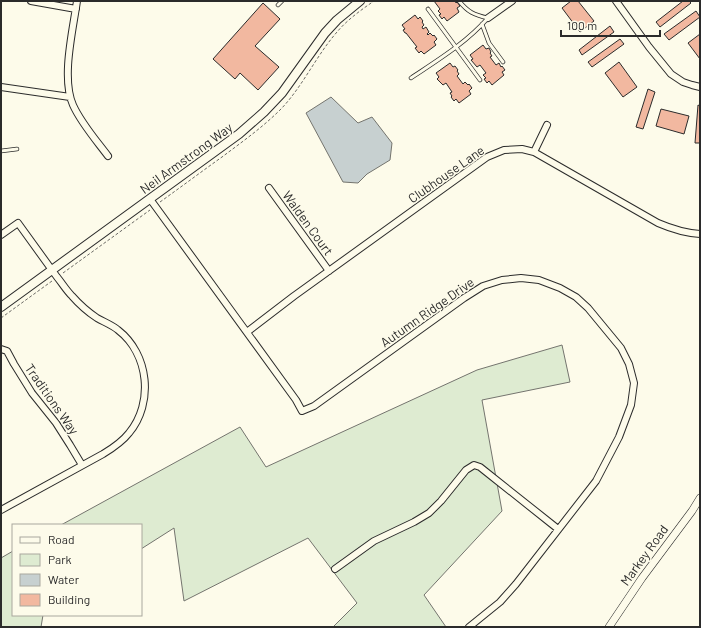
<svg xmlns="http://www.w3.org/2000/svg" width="701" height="628" viewBox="0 0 701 628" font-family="Barlow,sans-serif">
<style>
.green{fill:#deebd1;stroke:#74746e}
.water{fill:#c7d0d0;stroke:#74746e}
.building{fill:#f2b8a0;stroke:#2b2b2b}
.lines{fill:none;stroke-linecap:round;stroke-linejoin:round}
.service-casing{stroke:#2b2b2b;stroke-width:4.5}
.minor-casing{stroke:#2b2b2b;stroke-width:8}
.tertiary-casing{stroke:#2b2b2b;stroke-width:8}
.secondary-casing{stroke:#2b2b2b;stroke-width:10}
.path{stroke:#6a6964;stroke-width:1;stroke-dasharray:3 2;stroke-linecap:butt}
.service{stroke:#fdfbea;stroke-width:3}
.minor{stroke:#fdfbea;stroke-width:6}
.tertiary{stroke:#fdfbea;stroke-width:7}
.secondary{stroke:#fdfbea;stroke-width:8}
.labels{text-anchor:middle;stroke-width:3;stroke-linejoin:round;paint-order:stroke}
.street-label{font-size:13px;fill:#2b2b2b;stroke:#fdfbea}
</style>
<rect width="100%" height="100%" fill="#fdfbea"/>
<path class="green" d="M562,345L570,382L482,400L502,511L424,595L446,627H333L357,603L308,538L184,601L174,528L141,549V525H61L240,427L266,467L477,370Z
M13,551V615H43L41,627H1V558Z"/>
<path class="water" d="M331,97L358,123L372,117L392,143L390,160L367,174L358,183L343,182L306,113Z"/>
<path class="building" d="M434,1H455L456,3L457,2L460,6L457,8L459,12L447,21L444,17L442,19L439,15L441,14L438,11L440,9Z
M571,1H578L594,21L580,32L562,8Z
M683,1H689L691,3L660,27L656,22Z
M263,3L280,19L255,46L279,67L258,90L240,73L235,79L213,59Z
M696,11L700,17L669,40L664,34Z
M415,15L418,19L420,17L423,21L422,22L424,25L422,27L423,29L426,27L429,32L427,34L428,35L430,33L433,36L434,35L437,39L434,42L436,45L424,54L421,51L419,53L415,48L417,47L406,33H405L403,30L405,29L402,25Z
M610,26L614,32L582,55L579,50Z
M700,34V59L688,43Z
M620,39L624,44L592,67L588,62Z
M483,45L486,49L489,48L491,52L490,53L492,56L490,57L496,65L499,63L501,67L502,66L505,70L502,72L504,75L492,85L489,81L487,83L484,79L486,78L483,75L486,73L480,65L477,67L471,60L473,59L470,55Z
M619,62L637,87L623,97L605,73Z
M450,63L453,67L455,66L458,70L457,71L459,74L457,76L463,84L465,82L468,85L469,84L472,88L469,91L471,94L459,103L456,99L454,101L451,97L452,96L450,93L452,92L446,83L443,85L437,79L439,77L436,73Z
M648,89L655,92L643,129L636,127Z
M698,105L700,106V143H695Z
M661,109L689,116L684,134L656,126Z"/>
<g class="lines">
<g class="service-casing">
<path id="service" d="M278,5L282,1
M428,9L480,80
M482,24L489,43L503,62
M411,78C438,60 466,43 488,18C474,15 468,12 459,1
M1,151L17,149"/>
</g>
<g class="minor-casing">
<path id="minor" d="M31,1L76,9
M77,1C73,30 61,78 73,105C81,123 96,140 108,156
M616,1L649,47L671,74L683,82L692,85L700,87
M488,18L512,1
M1,87L70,97
M534,152L547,125
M269,188L329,271
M150,199L296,400L302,411L314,406L464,298L483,286L502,280L521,278L539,280L560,288L576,297L588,308L621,348L629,364L634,383L631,405L619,437L596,481L516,584L500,602L469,627
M1,235L18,223C31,241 44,259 57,277C62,283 66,290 72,296C79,304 88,312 97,318C104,322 112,325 118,330C149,354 154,403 129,433C122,442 113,448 103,454L1,510
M247,332L294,296L487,157L504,150L522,149L534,152L658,223C672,229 685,233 700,234
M1,349L7,351L14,364L32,393L56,423L70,445L82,465
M335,569L374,541L414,522L429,513L441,501L466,470L474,465L480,467L558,529"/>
</g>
<g class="tertiary-casing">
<path id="tertiary" d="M609,627L642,578L692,511L700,498"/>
</g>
<g class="secondary-casing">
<path id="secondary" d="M1,307L239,134L264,112L282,93L325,33L337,20L360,1"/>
</g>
<path class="path" d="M160,202C181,187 201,172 222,157C242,142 263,127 281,109C303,86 316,56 337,32C347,20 361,10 374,1
M63,273L150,210
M1,318L52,281"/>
<use href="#service" class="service"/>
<use href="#minor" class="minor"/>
<use href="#tertiary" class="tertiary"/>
<use href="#secondary" class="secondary"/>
</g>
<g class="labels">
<g class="street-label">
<text transform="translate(186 158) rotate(-36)" y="5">Neil Armstrong Way</text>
<text transform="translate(446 174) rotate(-35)" y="5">Clubhouse Lane</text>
<text transform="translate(308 223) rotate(54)" y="5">Walden Court</text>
<text transform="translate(427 312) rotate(-35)" y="5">Autumn Ridge Drive</text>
<text transform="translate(52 399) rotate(55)" y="5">Traditions Way</text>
<text transform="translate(644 555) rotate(-54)" y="5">Markey Road</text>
</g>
</g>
<rect width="701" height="628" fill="none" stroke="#2b2b2b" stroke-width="4"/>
<rect x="12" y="524" width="130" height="92" fill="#fdfbea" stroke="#a9a89e"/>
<rect x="20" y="537" width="20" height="6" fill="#fdfbea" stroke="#a9a89e"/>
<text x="48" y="544" font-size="12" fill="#2b2b2b">Road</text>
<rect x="20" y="554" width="20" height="12" fill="#deebd1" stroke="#a9a89e"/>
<text x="48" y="564" font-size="12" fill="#2b2b2b">Park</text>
<rect x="20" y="574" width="20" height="12" fill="#c7d0d0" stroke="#a9a89e"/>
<text x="48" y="584" font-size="12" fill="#2b2b2b">Water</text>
<rect x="20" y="594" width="20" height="12" fill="#f2b8a0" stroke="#a9a89e"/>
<text x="48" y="604" font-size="12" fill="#2b2b2b">Building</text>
<path d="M561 30v6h99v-6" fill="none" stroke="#2b2b2b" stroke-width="2"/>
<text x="567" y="30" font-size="12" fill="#2b2b2b" stroke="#fdfbea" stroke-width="3" paint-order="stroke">100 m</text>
</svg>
